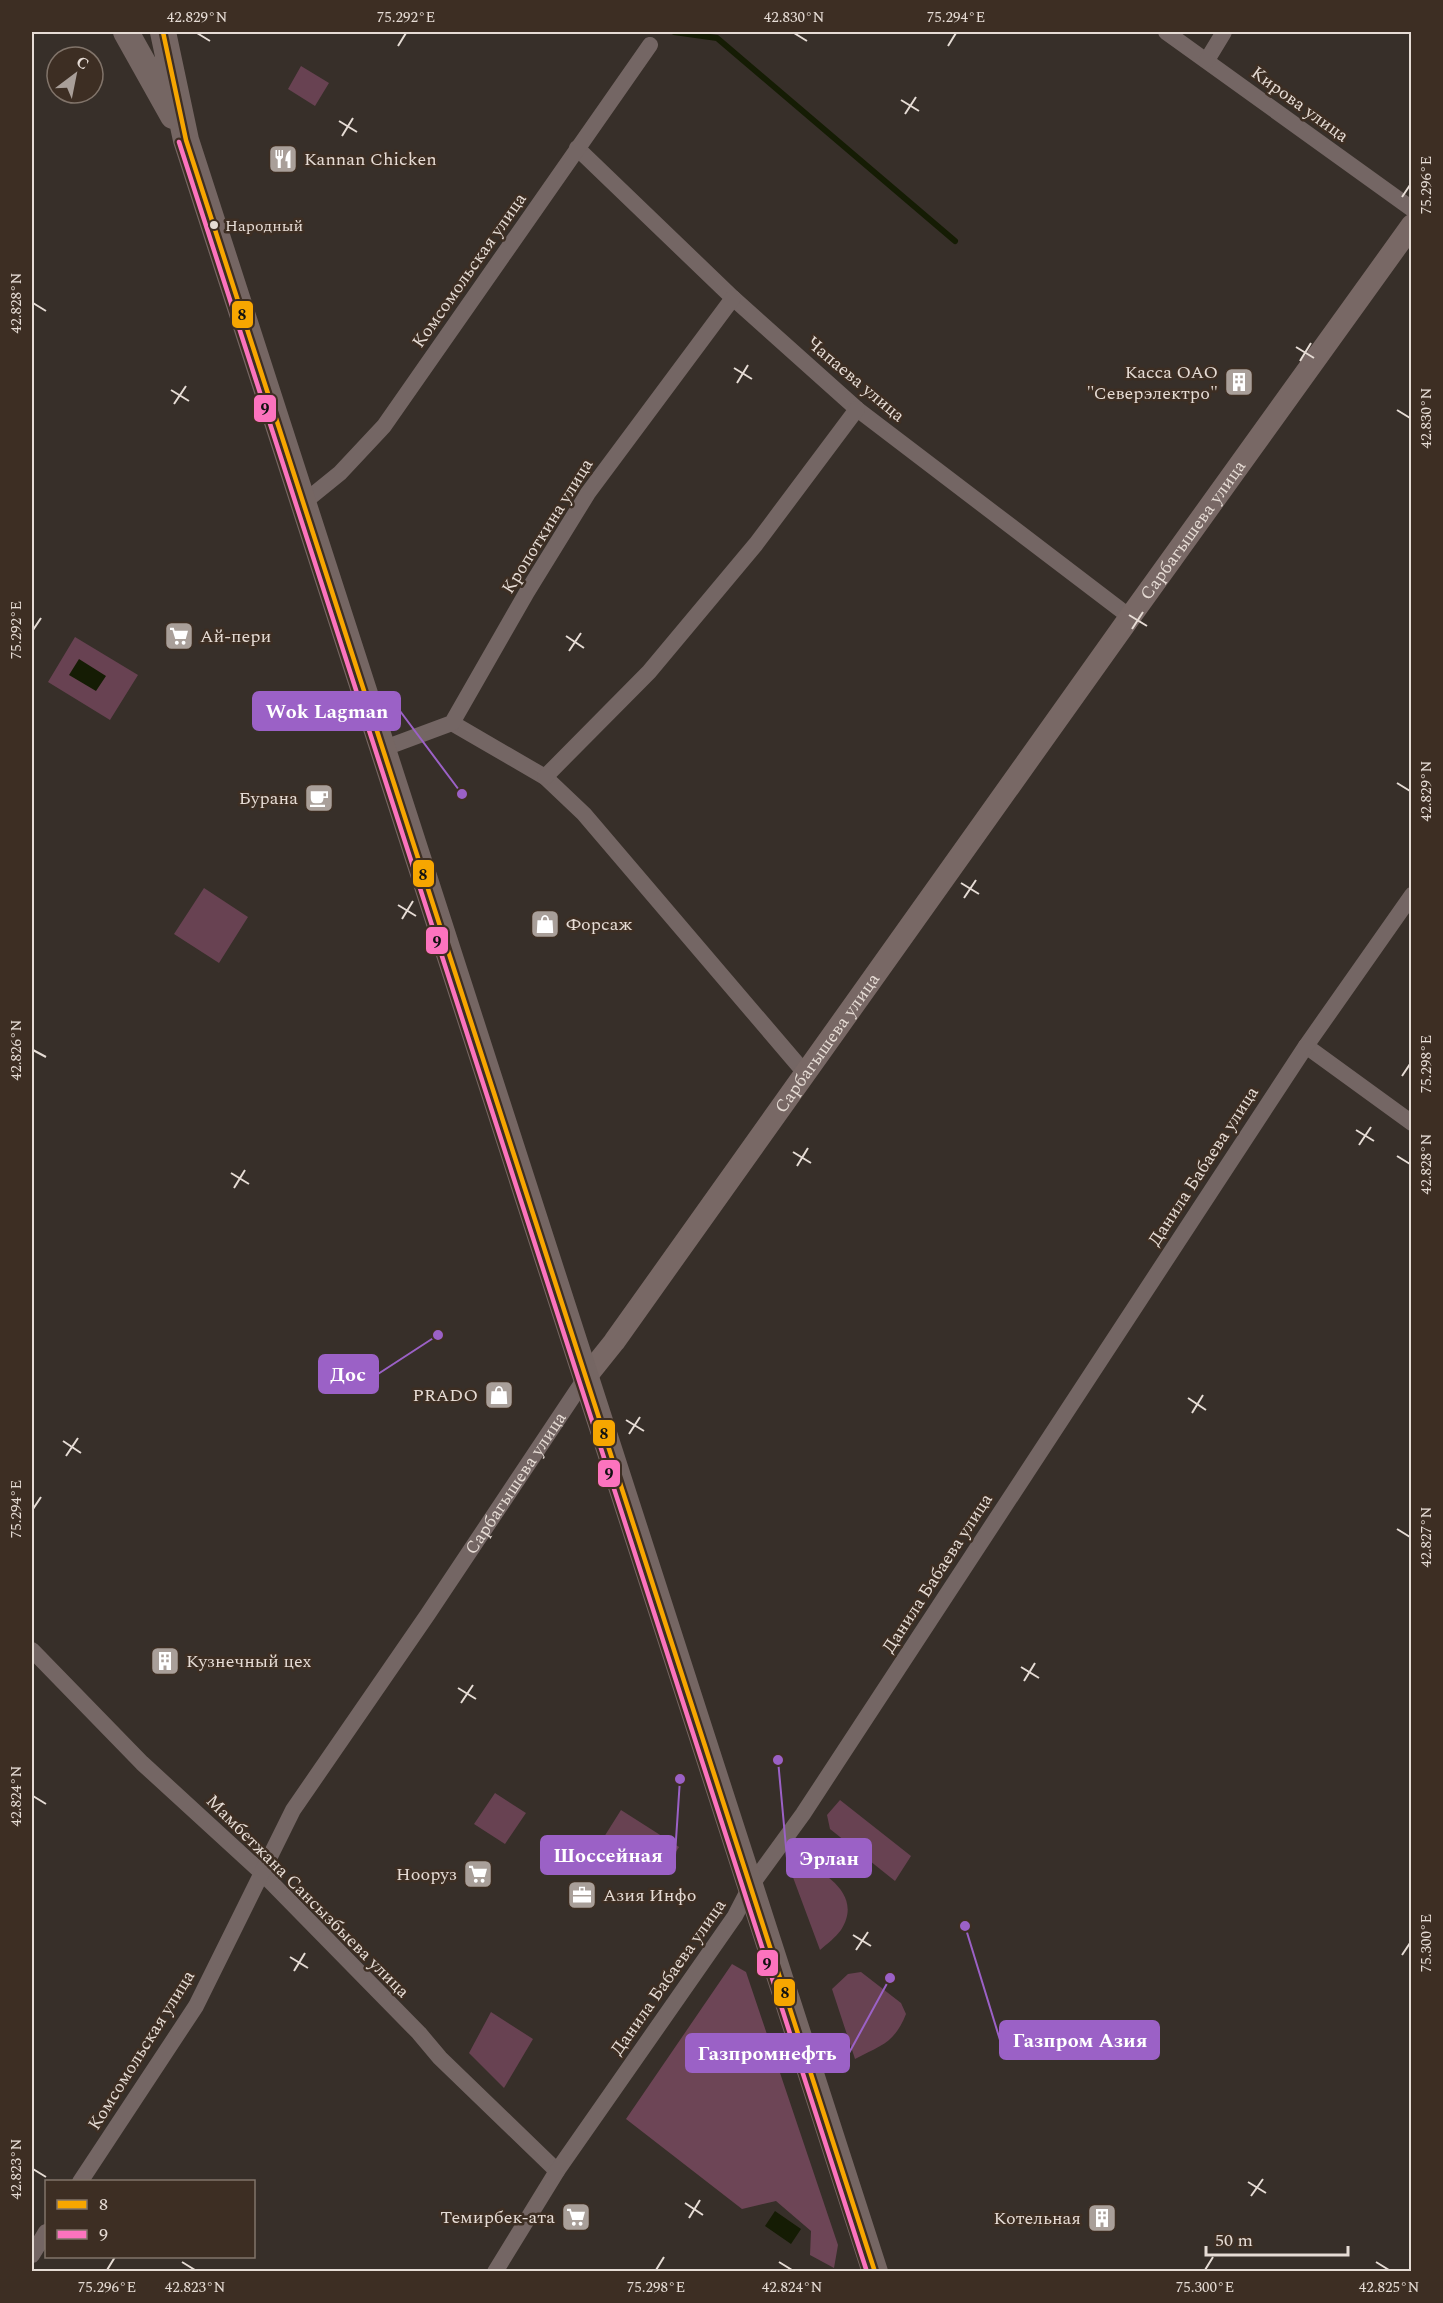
<svg xmlns="http://www.w3.org/2000/svg" width="1443" height="2303" viewBox="0 0 1443 2303" font-family="Spectral,serif">
<style>
.green{fill:#684252}
.forest{fill:#6d4556}
.water{fill:#151c04}
.lines{fill:none;stroke-linecap:round;stroke-linejoin:round}
.stream{stroke:#151c04;stroke-width:6}
.street{stroke:#746664;stroke-width:16}
.secondary{stroke:#786865;stroke-width:22}
.primary{stroke:#756663;stroke-width:26}
.bus-1-casing{stroke:#3d2e23;stroke-width:9}
.bus-2-casing{stroke:#3d2e23;stroke-width:9}
.bus-1{stroke:#f7a600;stroke-width:4.5}
.bus-2{stroke:#fc73be;stroke-width:4.5}
.ticks{fill:none;stroke:#e6dcd5;stroke-width:2}
.bus-dot{fill:#e6dcd5;stroke:#3d2e23;stroke-width:2}
.labels{text-anchor:middle;stroke-width:5;stroke-linejoin:round;paint-order:stroke}
.bus-label{font-size:16px;fill:#e6dcd5;stroke:#3d2e23;text-anchor:start}
.street-label{font-size:18px;fill:#e6dcd5;stroke:#3d2e23}
.poi-label{font-size:18px;fill:#e6dcd5;stroke:#3d2e23;text-anchor:end}
.leader{fill:none;stroke:#9b61c6;stroke-width:2}
.callout-dot{fill:#9b61c6;stroke:#3d2e23;stroke-width:2}
.callout{fill:#9b61c6;stroke:#9b61c6;stroke-width:2}
.callout-label{font-size:20px;text-anchor:middle;font-weight:bold;fill:#fff}
.line-badge{stroke:#3d2e23;stroke-width:2}
.pale-badge-label{font-size:16px;text-anchor:middle;font-weight:bold;fill:#111}
.neatline{fill:none;stroke:#e6dcd5;stroke-width:2}
.ticks-label{font-size:15px;text-anchor:middle;fill:#e6dcd5}
</style>
<rect width="100%" height="100%" fill="#372f29"/>
<path class="green" d="M301,66L329,83L315,106L288,89Z
M75,637L138,675L110,720L48,682Z
M204,888L248,917L219,963L174,934Z
M495,1793L526,1813L505,1844L474,1824Z
M840,1800L911,1856L895,1881L830,1829L827,1815Z
M621,1810L679,1847L662,1874L604,1837Z
M800,1859C826,1874 863,1895 841,1930C836,1937 827,1944 820,1950L791,1872Z
M861,1972L901,2003L906,2014C894,2044 881,2045 855,2059L832,1989L848,1974Z
M491,2012L533,2039L504,2088L469,2053Z"/>
<path class="forest" d="M732,1964L746,1972L838,2245L834,2268L810,2255L811,2231L776,2201L742,2209L626,2119Z"/>
<path class="water" d="M79,659L106,676L96,691L69,675Z
M775,2211L801,2229L791,2244L765,2226Z"/>
<g class="lines">
<path class="stream" d="M674,32L717,38L955,241"/>
<g class="street">
<path d="M1166,32L1412,209"/>
<path d="M1207,60L1224,32"/>
<path d="M577,148L733,298L857,409L1130,617"/>
<path d="M303,503L340,473L384,426L650,45"/>
<path d="M452,723L545,777L584,814L805,1073"/>
<path d="M382,749L452,723L527,592L588,493L733,298"/>
<path d="M545,777L649,672L756,544L857,409"/>
<path d="M1306,1046L1412,1123"/>
<path d="M32,1650L142,1763L262,1873L419,2033L440,2058L557,2171"/>
<path id="s1" d="M80,2182L196,2006L293,1810L428,1614L586,1377"/>
<path d="M32,2255L46,2232"/>
<path d="M495,2272L557,2171L735,1916L750,1887L803,1814L1306,1046L1412,895"/>
</g>
<path class="secondary" id="s2" d="M586,1377L614,1342L1130,617L1412,225"/>
<path class="primary" d="M126,32L173,116
M163,32L186,140L875,2272"/>
<g class="bus-1-casing">
<path id="bus-1" d="M163,32L186,140L875,2272"/>
</g>
<g class="bus-2-casing">
<path id="bus-2" d="M179,142L867,2272"/>
</g>
<use href="#bus-1" class="bus-1"/>
<use href="#bus-2" class="bus-2"/>
</g>
<path class="ticks" d="M197,33L210,41M794,33L807,41M398,46L406,33M948,46L956,33M901,100L919,111M905,114L916,97M339,121L357,132M342,136L353,118M1402,197L1410,185M33,303L46,311M1296,347L1314,358M1300,361L1311,343M734,368L752,379M737,383L748,365M171,390L189,401M174,404L186,386M1397,410L1410,418M1129,615L1147,626M1132,629L1143,612M33,630L41,618M566,636L584,648M569,651L581,633M1397,783L1410,791M961,883L979,894M964,898L976,880M398,905L416,916M402,919L413,901M33,1050L46,1057M1402,1076L1410,1064M1356,1130L1374,1141M1359,1145L1371,1127M793,1152L811,1163M1397,1156L1410,1164M797,1166L808,1148M231,1173L249,1184M234,1188L245,1170M1188,1398L1206,1410M1192,1413L1203,1395M626,1420L644,1431M629,1434L640,1417M63,1441L81,1453M66,1456L78,1438M33,1509L41,1497M1397,1529L1410,1537M1021,1667L1039,1678M1024,1681L1035,1663M458,1688L476,1699M461,1703L473,1685M33,1796L46,1804M853,1935L871,1946M856,1950L868,1932M1402,1955L1410,1943M290,1957L308,1968M294,1971L305,1953M33,2169L46,2177M1248,2182L1266,2193M1251,2196L1263,2179M685,2203L703,2215M689,2218L700,2200M182,2262L195,2270M779,2262L792,2270M1376,2262L1389,2270M107,2270L115,2257M656,2270L664,2257M1205,2270L1213,2257"/>
<defs>
<g id="restaurant-square" transform="scale(1.5)"><rect x="-9" y="-9" width="18" height="18" rx="4" fill="#a99f99" stroke="#3d2e23"/><path d="M-5-6h1v4h1v-4h1v4h1v-4h1v5L-1.5 .5V6h-2V.5L-5-1ZM5-6V6H3V1.5H1.5Q1.5-4 5-6Z" fill="#fff"/></g>
<g id="building-square" transform="scale(1.5)"><rect x="-9" y="-9" width="18" height="18" rx="4" fill="#a99f99" stroke="#3d2e23"/><path d="M-4-6H4V6H1V3H-1V6H-4ZM-2.5-4.3h1.7v1.8h-1.7ZM.8-4.3h1.7v1.8H.8ZM-2.5-1h1.7V.8h-1.7ZM.8-1h1.7V.8H.8Z" fill="#fff"/></g>
<g id="supermarket-square" transform="scale(1.5)"><rect x="-9" y="-9" width="18" height="18" rx="4" fill="#a99f99" stroke="#3d2e23"/><path d="M-6-5.5h2.5l.6 2H6L4.5 2H-2.5L-4.4-4H-6ZM-1.5 3.2a1.3 1.3 0 1 0 .1 0ZM3 3.2a1.3 1.3 0 1 0 .1 0Z" fill="#fff"/></g>
<g id="cafe-square" transform="scale(1.5)"><rect x="-9" y="-9" width="18" height="18" rx="4" fill="#a99f99" stroke="#3d2e23"/><path d="M-5.5-4.5H6V0H3Q3 3.5 0 3.5H-2.5Q-5.5 3.5-5.5 0ZM3-3.2v2h1.7v-2ZM-6 4.5H4V6H-6Z" fill="#fff"/></g>
<g id="shop-square" transform="scale(1.5)"><rect x="-9" y="-9" width="18" height="18" rx="4" fill="#a99f99" stroke="#3d2e23"/><path d="M-5-2.5h2.3a2.7 3.5 0 0 1 5.4 0H5L5.5 6h-11ZM-1.5-2.5h3a1.5 2.3 0 0 0-3 0Z" fill="#fff"/></g>
<g id="office-square" transform="scale(1.5)"><rect x="-9" y="-9" width="18" height="18" rx="4" fill="#a99f99" stroke="#3d2e23"/><path d="M-6-3h4V-5.5h4V-3h4V5H-6ZM-1-4.5V-3h2v-1.5ZM-6 0V1H6V0Z" fill="#fff"/></g>
</defs>
<g fill-rule="evenodd">
<use href="#restaurant-square" x="283" y="159"/>
<use href="#building-square" x="1239" y="382"/>
<use href="#supermarket-square" x="179" y="636"/>
<use href="#cafe-square" x="319" y="798"/>
<use href="#shop-square" x="545" y="924"/>
<use href="#shop-square" x="499" y="1395"/>
<use href="#building-square" x="165" y="1661"/>
<use href="#supermarket-square" x="478" y="1874"/>
<use href="#office-square" x="582" y="1895"/>
<use href="#supermarket-square" x="576" y="2217"/>
<use href="#building-square" x="1102" y="2218"/>
</g>
<circle class="bus-dot" cx="214" cy="225" r="5"/>
<g class="labels">
<g class="bus-label">
<text x="225" y="231">Народный</text>
</g>
<g class="street-label">
<text transform="translate(1300 104) rotate(36)" y="6">Кирова улица</text>
<text transform="translate(469 270) rotate(-55)" y="6">Комсомольская улица</text>
<text transform="translate(856 379) rotate(40)" y="6">Чапаева улица</text>
<text transform="translate(547 526) rotate(-58)" y="6">Кропоткина улица</text>
<text dy="6" stroke="none"><textPath href="#s2" startOffset="1042">Сарбагышева улица</textPath></text>
<text dy="6" stroke="none"><textPath href="#s2" startOffset="412">Сарбагышева улица</textPath></text>
<text transform="translate(1203 1166) rotate(-57)" y="6">Данила Бабаева улица</text>
<text dy="6" stroke="none"><textPath href="#s1" startOffset="825">Сарбагышева улица</textPath></text>
<text transform="translate(937 1573) rotate(-57)" y="6">Данила Бабаева улица</text>
<text transform="translate(308 1896) rotate(45)" y="6">Мамбетжана Сансызбыева улица</text>
<text transform="translate(668 1977) rotate(-55)" y="6">Данила Бабаева улица</text>
<text transform="translate(141 2050) rotate(-58)" y="6">Комсомольская улица</text>
</g>
<g class="poi-label">
<text x="304" y="165" text-anchor="start">Kannan Chicken</text>
<text x="1218" y="378">Касса ОАО<tspan x="1218" dy="21">"Северэлектро"</tspan></text>
<text x="200" y="642" text-anchor="start">Ай-пери</text>
<text x="298" y="804">Бурана</text>
<text x="566" y="930" text-anchor="start">Форсаж</text>
<text x="478" y="1401">PRADO</text>
<text x="186" y="1667" text-anchor="start">Кузнечный цех</text>
<text x="457" y="1880">Нооруз</text>
<text x="603" y="1901" text-anchor="start">Азия Инфо</text>
<text x="555" y="2223">Темирбек-ата</text>
<text x="1081" y="2224">Котельная</text>
</g>
</g>
<path class="leader" d="M462 794L400 711M438 1335L378 1374M680 1779L675 1855M778 1760L787 1858M965 1926L1000 2040M890 1978L849 2053"/>
<g class="callout-dot">
<circle cx="462" cy="794" r="6"/>
<circle cx="438" cy="1335" r="6"/>
<circle cx="680" cy="1779" r="6"/>
<circle cx="778" cy="1760" r="6"/>
<circle cx="965" cy="1926" r="6"/>
<circle cx="890" cy="1978" r="6"/>
</g>
<g class="callout">
<rect x="253" y="692" width="147" height="38" rx="6"/>
<rect x="319" y="1355" width="59" height="38" rx="6"/>
<rect x="541" y="1836" width="134" height="38" rx="6"/>
<rect x="787" y="1839" width="84" height="38" rx="6"/>
<rect x="1000" y="2021" width="159" height="38" rx="6"/>
<rect x="686" y="2034" width="163" height="38" rx="6"/>
</g>
<g class="callout-label">
<text x="327" y="718">Wok Lagman</text>
<text x="348" y="1381">Дос</text>
<text x="608" y="1862">Шоссейная</text>
<text x="829" y="1865">Эрлан</text>
<text x="1080" y="2047">Газпром Азия</text>
<text x="767" y="2060">Газпромнефть</text>
</g>
<g class="line-badge">
<rect x="231" y="300" width="23" height="29" rx="6" fill="#f7a600"/>
<rect x="253" y="394" width="24" height="29" rx="6" fill="#fc73be"/>
<rect x="412" y="859" width="23" height="29" rx="6" fill="#f7a600"/>
<rect x="425" y="926" width="24" height="29" rx="6" fill="#fc73be"/>
<rect x="592" y="1419" width="24" height="28" rx="6" fill="#f7a600"/>
<rect x="597" y="1459" width="24" height="29" rx="6" fill="#fc73be"/>
<rect x="756" y="1949" width="23" height="28" rx="6" fill="#fc73be"/>
<rect x="773" y="1978" width="23" height="29" rx="6" fill="#f7a600"/>
</g>
<g class="pale-badge-label">
<text x="242" y="320">8</text>
<text x="265" y="414">9</text>
<text x="423" y="880">8</text>
<text x="437" y="947">9</text>
<text x="604" y="1439">8</text>
<text x="609" y="1479">9</text>
<text x="767" y="1969">9</text>
<text x="785" y="1998">8</text>
</g>
<rect width="1443" height="2303" fill="none" stroke="#3d2e23" stroke-width="66"/>
<rect x="45" y="2180" width="210" height="78" fill="#3d2e23" stroke="#81746a" stroke-width="1.5"/>
<rect x="57" y="2200" width="30" height="9" fill="#f7a600" stroke="#81746a" stroke-width="1.5"/>
<text x="99" y="2210" font-size="18" fill="#e6dcd5">8</text>
<rect x="57" y="2230" width="30" height="9" fill="#fc73be" stroke="#81746a" stroke-width="1.5"/>
<text x="99" y="2240" font-size="18" fill="#e6dcd5">9</text>
<g transform="translate(75 75) rotate(32)"><circle r="28" fill="#3d2e23" stroke="#81746a" stroke-width="1.5"/>
<path d="M0-4.5L10 22L0 15L-10 22Z" fill="#a99f99"/>
<text y="-9" font-size="16" font-weight="bold" text-anchor="middle" fill="#e6dcd5">С</text>
</g>
<path d="M1206 2246v9h142v-9" fill="none" stroke="#e6dcd5" stroke-width="3"/>
<text x="1215" y="2246" font-size="18" fill="#e6dcd5" stroke="#3d2e23" stroke-width="4.5" paint-order="stroke">50 m</text>
<rect x="33" y="33" width="1377" height="2237" class="neatline"/>
<g class="ticks-label">
<text x="197" y="22">42.829°N</text>
<text x="406" y="22">75.292°E</text>
<text x="794" y="22">42.830°N</text>
<text x="956" y="22">75.294°E</text>
<text transform="translate(1426 185) rotate(-90)" y="5">75.296°E</text>
<text transform="translate(16 303) rotate(-90)" y="5">42.828°N</text>
<text transform="translate(1426 418) rotate(-90)" y="5">42.830°N</text>
<text transform="translate(16 630) rotate(-90)" y="5">75.292°E</text>
<text transform="translate(1426 791) rotate(-90)" y="5">42.829°N</text>
<text transform="translate(16 1050) rotate(-90)" y="5">42.826°N</text>
<text transform="translate(1426 1064) rotate(-90)" y="5">75.298°E</text>
<text transform="translate(1426 1164) rotate(-90)" y="5">42.828°N</text>
<text transform="translate(16 1509) rotate(-90)" y="5">75.294°E</text>
<text transform="translate(1426 1537) rotate(-90)" y="5">42.827°N</text>
<text transform="translate(16 1796) rotate(-90)" y="5">42.824°N</text>
<text transform="translate(1426 1943) rotate(-90)" y="5">75.300°E</text>
<text transform="translate(16 2169) rotate(-90)" y="5">42.823°N</text>
<text x="107" y="2292">75.296°E</text>
<text x="195" y="2292">42.823°N</text>
<text x="656" y="2292">75.298°E</text>
<text x="792" y="2292">42.824°N</text>
<text x="1205" y="2292">75.300°E</text>
<text x="1389" y="2292">42.825°N</text>
</g>
</svg>
